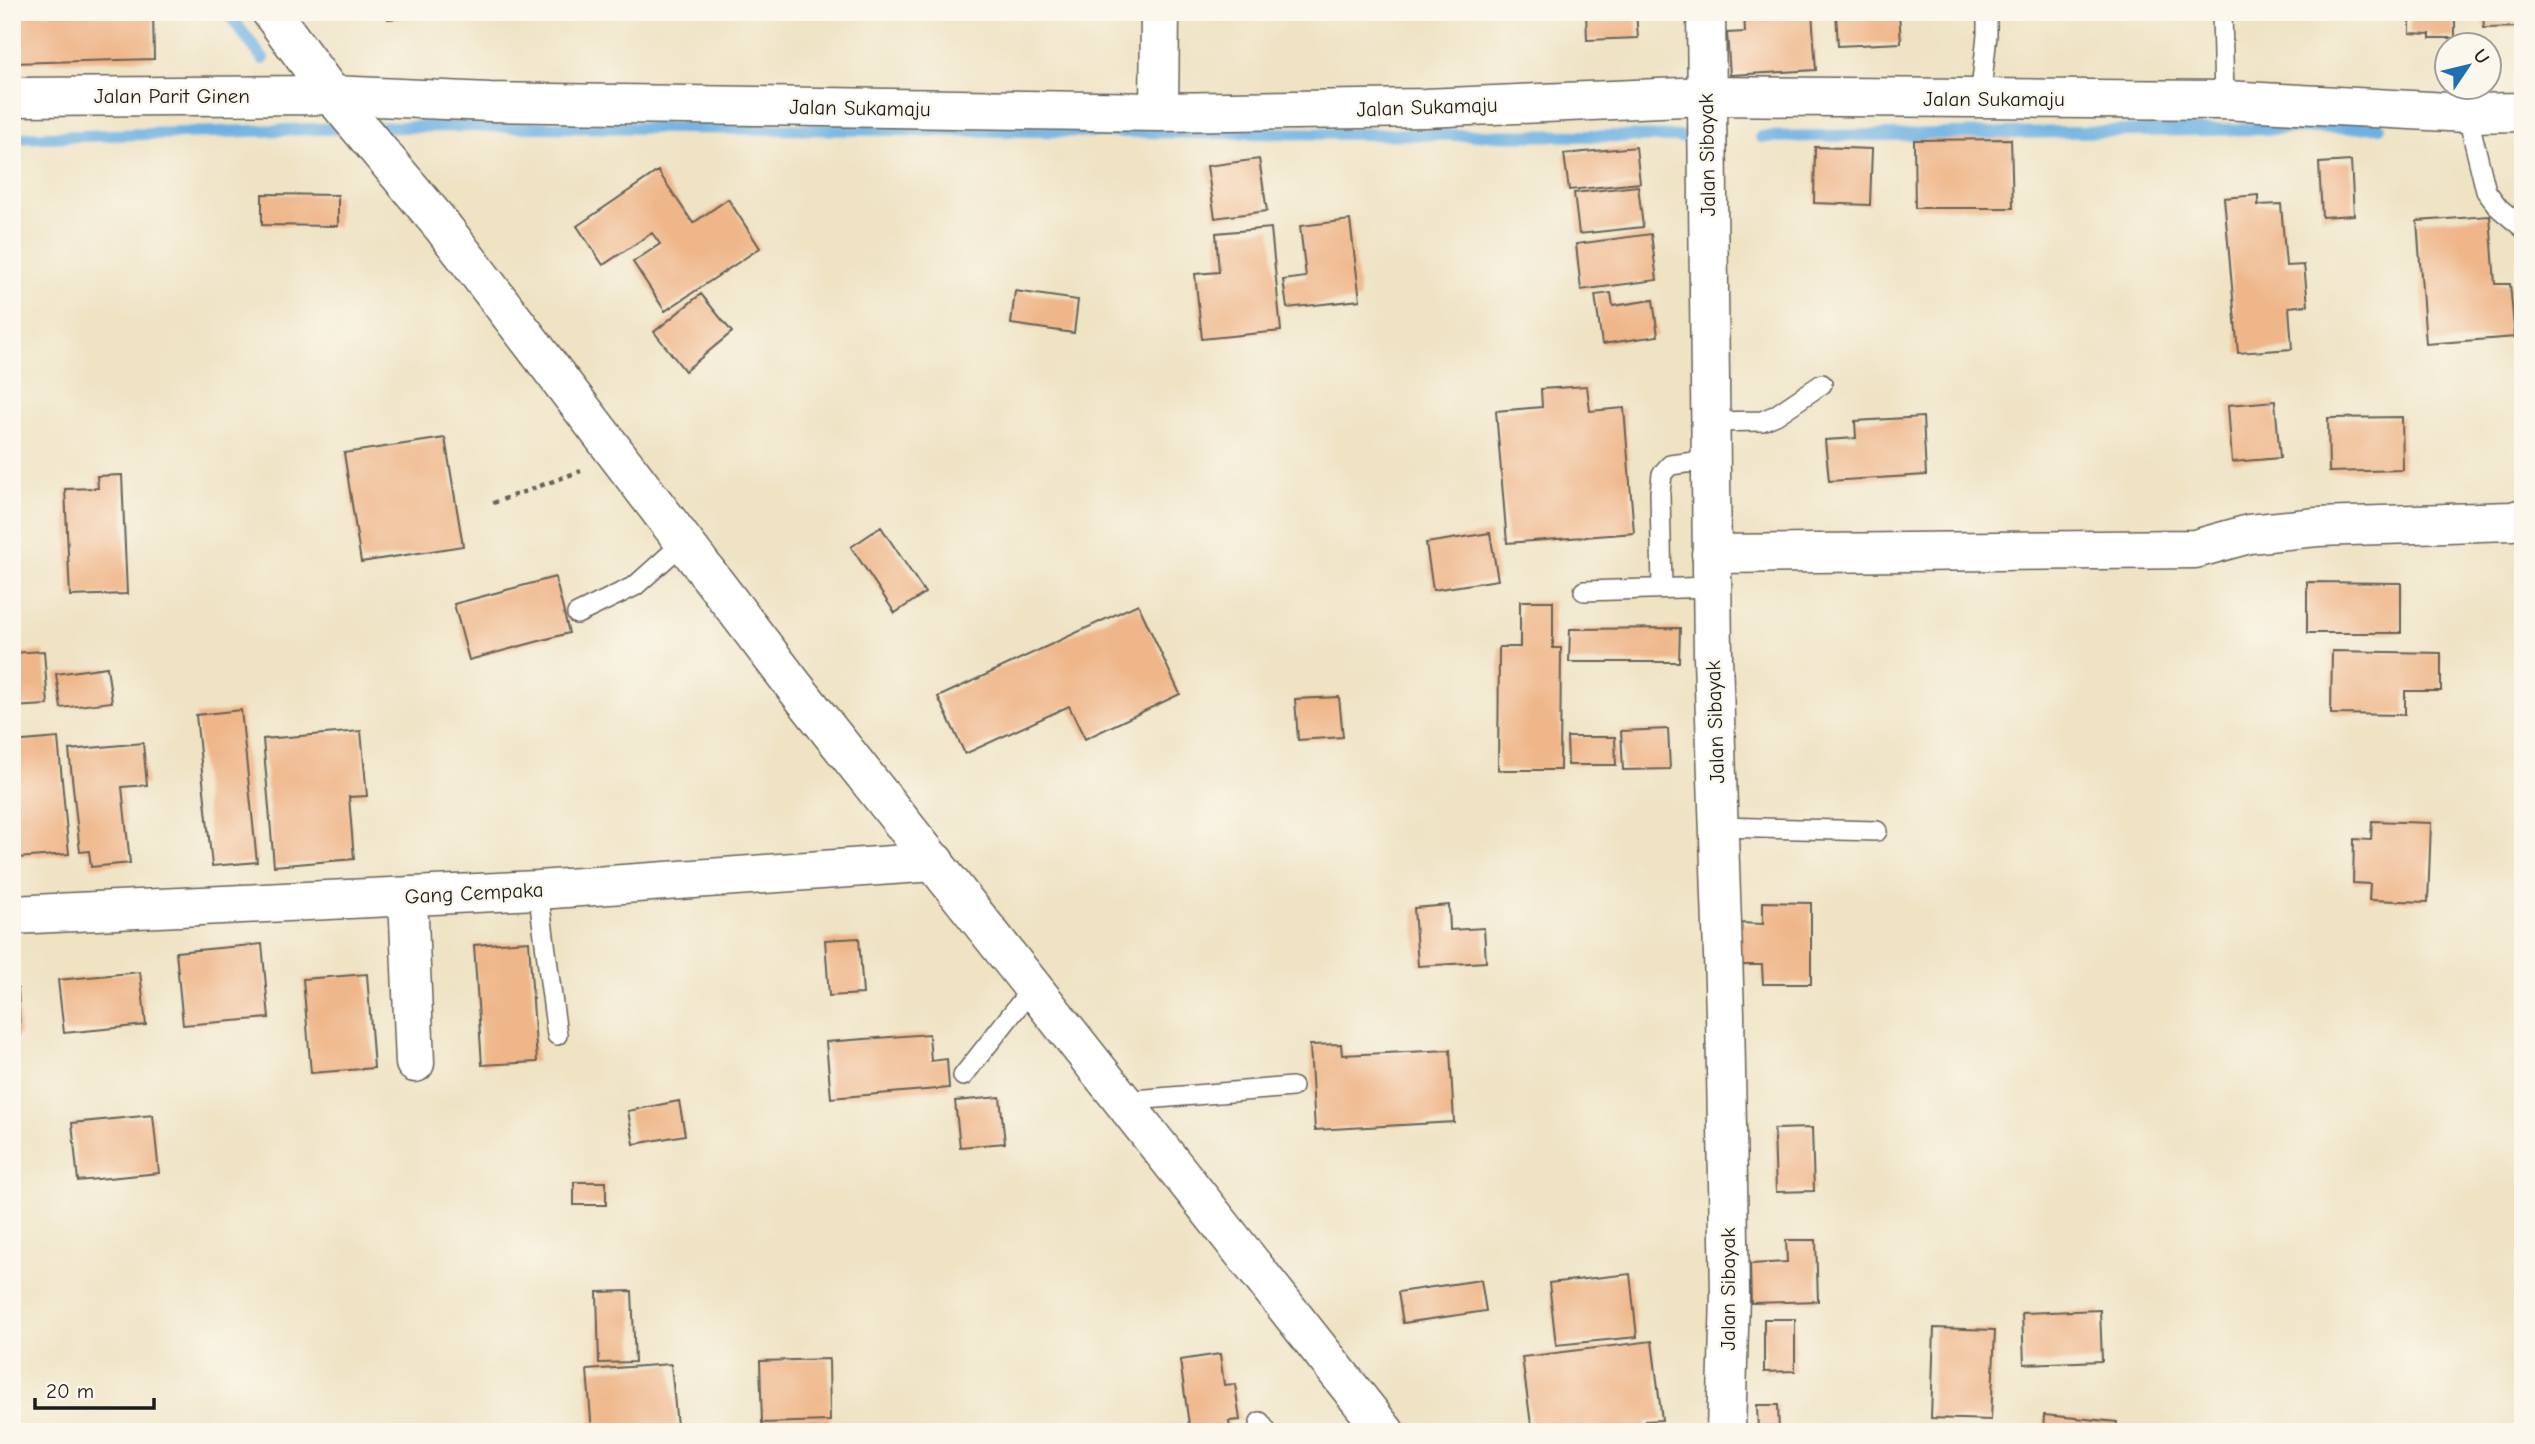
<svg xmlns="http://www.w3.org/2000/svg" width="2535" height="1444" viewBox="0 0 2535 1444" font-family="'Comic Neue',sans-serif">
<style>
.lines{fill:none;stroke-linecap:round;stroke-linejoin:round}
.stream{stroke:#6db1e2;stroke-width:12}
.building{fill:#efb689}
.service-casing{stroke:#666257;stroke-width:22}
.minor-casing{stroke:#666257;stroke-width:41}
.tertiary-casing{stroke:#666257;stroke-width:41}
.primary-casing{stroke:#666257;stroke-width:41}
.path{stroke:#666257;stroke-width:4.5;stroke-dasharray:5 5;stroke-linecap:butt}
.service{stroke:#fff;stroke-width:19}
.minor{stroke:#fff;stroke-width:38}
.tertiary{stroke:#fff;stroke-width:38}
.primary{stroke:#fff;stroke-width:38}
.labels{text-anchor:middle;stroke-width:5;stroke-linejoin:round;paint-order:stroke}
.street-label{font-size:21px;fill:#1c1c1c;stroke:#fbf7ec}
</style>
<rect width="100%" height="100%" fill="#fbf7ec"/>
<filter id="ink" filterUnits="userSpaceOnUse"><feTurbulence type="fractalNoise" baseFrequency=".0143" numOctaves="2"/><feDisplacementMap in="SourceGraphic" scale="14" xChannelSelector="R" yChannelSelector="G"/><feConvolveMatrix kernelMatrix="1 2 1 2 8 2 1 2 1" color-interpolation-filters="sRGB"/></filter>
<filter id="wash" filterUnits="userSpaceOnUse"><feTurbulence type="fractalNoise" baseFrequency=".00686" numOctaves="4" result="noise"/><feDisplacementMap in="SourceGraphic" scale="28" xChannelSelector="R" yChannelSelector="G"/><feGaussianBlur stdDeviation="1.57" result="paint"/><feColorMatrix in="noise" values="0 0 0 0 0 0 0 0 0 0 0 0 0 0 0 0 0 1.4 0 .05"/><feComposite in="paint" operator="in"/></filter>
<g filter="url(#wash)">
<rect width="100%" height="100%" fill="#efe3c4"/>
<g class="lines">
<path class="stream" d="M227,12L263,59
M369,128L446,126L1690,137
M1761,137L2380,127
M12,138L351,128"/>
</g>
<g id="blocks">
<path class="building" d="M12,12H153L154,59L12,63Z
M387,12H429L430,16L388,19Z
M1586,12H1636L1638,38L1587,40Z
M1744,12H1812L1816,70L1730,75L1727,33L1745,32Z
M1836,12H1899L1901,43L1838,46Z
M2410,12H2455V38H2430V34L2410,33Z
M2483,12H2523V27L2484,28Z
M2011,139L2013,208H1915L1914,140Z
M1636,147L1640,183L1569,190L1564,154Z
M1815,147L1872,149L1870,205L1814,203Z
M1259,159L1267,211L1215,218L1207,166Z
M2351,161L2354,215L2322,217L2319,163Z
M658,171L693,223L728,199L760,248L665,311L633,262L660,244L652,233L603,265L577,226Z
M1638,186L1643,227L1579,234L1574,193Z
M262,194L338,195V226L262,225Z
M2258,195V205L2281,204L2286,266L2304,265L2308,305L2289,307L2292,349L2238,353L2224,198Z
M2490,216L2495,284H2510L2515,337L2426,344L2417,221Z
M1350,220L1360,300L1287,308L1283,280L1306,277L1300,226Z
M1271,228L1281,331L1202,339L1195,274L1219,272L1216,233Z
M1651,234L1657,280L1581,290L1576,244Z
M1015,291L1078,300L1074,333L1011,324Z
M1611,293L1613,306L1653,300L1658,336L1602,344L1595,295Z
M701,294L732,332L685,371L654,332Z
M1587,386L1590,411L1624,408L1634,533L1507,543L1496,411L1542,407L1541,389Z
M2275,401L2280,458L2232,462L2228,405Z
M1923,417L1926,475L1829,481L1825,440L1856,438L1855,421Z
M2402,417L2403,470L2329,472L2328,418Z
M445,438L463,546L361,562L344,453Z
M122,475L127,594L70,596L65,489L98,488L97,476Z
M881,527L925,593L895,613L851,547Z
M1490,533L1498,580L1433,590L1426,543Z
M555,577L569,633L469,660L454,604Z
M2307,582L2401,583V633H2307Z
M1520,601H1553V648H1561L1560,770H1498L1499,647H1520Z
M1138,604L1180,694L1085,739L1069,706L965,754L938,697Z
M1680,628L1679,662H1569L1570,629Z
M44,651L48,705L12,707V653Z
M2332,651L2441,653V691H2405V715L2331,714Z
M107,667L112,702L61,708L56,674Z
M1339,697L1343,737L1298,740L1295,699Z
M241,710L257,862L212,866L196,715Z
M1668,729L1670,769L1623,770L1621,731Z
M361,731L367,796L349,797L354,859L274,866L263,739Z
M1567,737H1615L1616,765H1568Z
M58,738L69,854L17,858L12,799V742Z
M143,743L147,785L122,787L130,863L91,867L89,851L80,852L69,750Z
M2372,821L2431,823L2428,902L2369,900L2370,884L2353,883L2354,839L2371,840Z
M1763,902L1811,903V984H1763L1762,965H1736L1737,923L1763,924Z
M1449,905L1450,930L1484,928L1486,962L1418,966L1414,908Z
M859,938L863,994L829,996L825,940Z
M529,941L537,1062L482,1065L474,945Z
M262,944L269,1018L183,1025L176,952Z
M140,972L146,1025L64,1033L58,980Z
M367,974L374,1068L311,1073L303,979Z
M12,989H18L20,1035H12Z
M929,1034L931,1061L947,1059L949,1088L831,1098L826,1042Z
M1341,1044L1342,1055L1450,1050L1454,1122L1315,1130L1310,1045Z
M1000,1097L1005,1143L960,1147L955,1101Z
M679,1101L685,1135L634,1144L628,1111Z
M153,1115L159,1173L78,1181L72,1123Z
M1812,1128L1814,1191L1776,1192L1774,1129Z
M574,1182H606V1205H574Z
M1786,1240H1816L1818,1301L1751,1303L1750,1264L1787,1262Z
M1630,1274L1637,1337L1556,1345L1549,1283Z
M1481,1280L1486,1311L1403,1323L1398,1292Z
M632,1291L635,1362L599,1363L597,1292Z
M2100,1310L2102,1361L2024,1364L2022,1313Z
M1764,1319H1795V1371L1764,1372Z
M1934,1328L1995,1330L1991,1420L1931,1418Z
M1652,1341L1662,1420L1645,1421L1646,1432H1532L1522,1357Z
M1220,1354L1224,1385L1235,1384L1240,1420L1229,1421L1230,1429L1190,1432L1180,1360Z
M829,1359L830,1421L762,1423L760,1361Z
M671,1364L677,1426L633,1430V1432H592L587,1370Z
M1757,1405H1778L1779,1432H1758Z
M2044,1415L2117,1422L2116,1432H2043Z"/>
</g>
</g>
<g filter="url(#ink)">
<use href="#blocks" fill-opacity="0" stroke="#666257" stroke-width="2"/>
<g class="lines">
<g class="service-casing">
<path id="service" d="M2222,12L2224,100
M1980,100L1987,35V12
M2467,113L2486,191L2499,208L2523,228
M1710,422L1762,421L1776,415L1822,384
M1662,588L1660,493L1662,474L1670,465L1711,460
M1584,591L1712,587
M577,614L635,586L683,543
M1719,827L1877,831
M538,890L557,1035
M963,1076L1033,987
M1122,1101L1292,1087
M1260,1422L1267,1432"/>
</g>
<g class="minor-casing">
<path id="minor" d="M12,97L332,95L490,102L1159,112L1425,108L1706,96L2224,100L2467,113L2523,112
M1159,112L1160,12
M1711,554L2195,549L2249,534L2317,527L2512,521L2523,518
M408,896L415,1063
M12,915L538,890L935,862"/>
</g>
<g class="tertiary-casing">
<path id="tertiary" d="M1706,12L1713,658L1725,1014L1730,1295L1726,1432"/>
</g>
<g class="primary-casing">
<path id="primary" d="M271,12L332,95L442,226L794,686L1385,1432"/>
</g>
<path class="path" d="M493,503L581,471"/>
<use href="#service" class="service"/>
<use href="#minor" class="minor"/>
<use href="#tertiary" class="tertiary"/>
<use href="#primary" class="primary"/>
</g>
</g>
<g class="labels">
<g class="street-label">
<text x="172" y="103">Jalan Parit Ginen</text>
<text x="1994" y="106">Jalan Sukamaju</text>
<text transform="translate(1427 107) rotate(-2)" y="7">Jalan Sukamaju</text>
<text transform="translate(860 108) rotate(1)" y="7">Jalan Sukamaju</text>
<text transform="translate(1707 155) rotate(-91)" y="7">Jalan Sibayak</text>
<text transform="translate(1715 722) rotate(-92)" y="7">Jalan Sibayak</text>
<text transform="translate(474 893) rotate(-3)" y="7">Gang Cempaka</text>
<text transform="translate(1728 1289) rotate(-90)" y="7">Jalan Sibayak</text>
</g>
</g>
<rect width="2535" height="1444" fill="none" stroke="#fbf7ec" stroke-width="42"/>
<g transform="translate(2468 66) rotate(55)"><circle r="33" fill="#fbf7ec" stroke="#a29f99" stroke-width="2"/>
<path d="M0-5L12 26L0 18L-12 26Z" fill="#1f6fb2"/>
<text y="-10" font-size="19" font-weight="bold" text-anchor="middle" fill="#1c1c1c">U</text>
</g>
<path d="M35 1398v10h119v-10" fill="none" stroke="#1c1c1c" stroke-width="3.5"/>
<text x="46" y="1398" font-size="21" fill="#1c1c1c" stroke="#fbf7ec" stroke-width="5" paint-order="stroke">20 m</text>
</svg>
